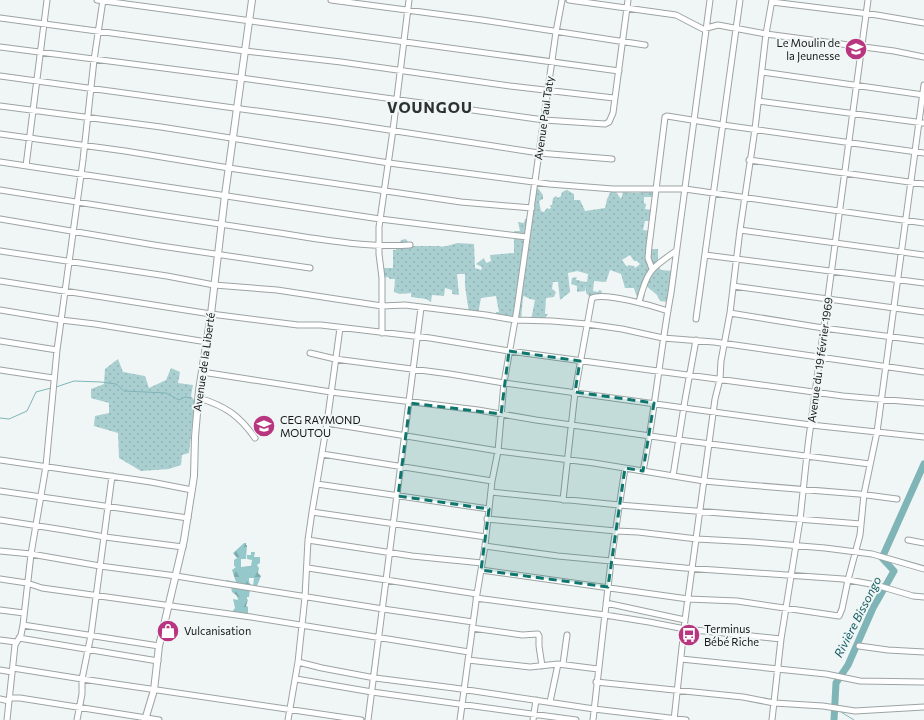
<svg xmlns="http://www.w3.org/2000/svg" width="924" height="720" viewBox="0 0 924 720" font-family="Commissioner,sans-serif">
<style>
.grass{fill:url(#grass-dots);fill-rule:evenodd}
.forest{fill:url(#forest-firs)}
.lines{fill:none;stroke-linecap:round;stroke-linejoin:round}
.stream{stroke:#80b5b7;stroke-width:1}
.river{stroke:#80b5b7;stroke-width:7}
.minor-casing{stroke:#9da3a3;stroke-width:7}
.tertiary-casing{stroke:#9da3a3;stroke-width:8}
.minor{stroke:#fff;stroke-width:5}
.tertiary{stroke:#fff;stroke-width:6}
.marked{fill:#0f766e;fill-opacity:0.2;stroke:#0f766e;stroke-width:3;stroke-dasharray:8 5;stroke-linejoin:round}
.labels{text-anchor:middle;stroke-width:4;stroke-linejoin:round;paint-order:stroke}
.poi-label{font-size:11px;fill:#161818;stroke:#f0f6f6;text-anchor:start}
.street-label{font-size:11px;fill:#161818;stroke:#f0f6f6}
.water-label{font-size:12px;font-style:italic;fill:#165e62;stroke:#f0f6f6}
.district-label{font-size:15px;font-weight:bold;letter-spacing:1px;fill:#2e3232;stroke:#f0f6f6}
</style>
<defs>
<pattern id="grass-dots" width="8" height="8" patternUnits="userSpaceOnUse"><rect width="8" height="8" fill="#aacfd1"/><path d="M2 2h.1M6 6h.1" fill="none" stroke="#92b1b3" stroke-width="1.8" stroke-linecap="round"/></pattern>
<pattern id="forest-firs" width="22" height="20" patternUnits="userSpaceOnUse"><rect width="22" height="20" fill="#94c8cb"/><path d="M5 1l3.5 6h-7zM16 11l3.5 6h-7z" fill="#7fabae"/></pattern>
</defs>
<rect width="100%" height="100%" fill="#f0f6f6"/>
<path class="grass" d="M538,188L543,195V199L539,201L541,211L544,212L547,208L549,209L551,208L550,205H552L553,198L556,196L558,198L561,196L562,192L567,190L574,194V200H580L585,211L605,208L607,199L612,189H614L621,199L623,192L638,193L650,190L654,191V197H644V203L646,204L645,209L652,210L651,221H645L643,230L649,231V249H658V266L661,270L673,271L668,302L660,301L657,295L645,285L643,294L645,295L643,301H638L634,288H625L621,274L610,270L606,282L594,281L593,291L598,292L599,290L602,291L600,297H590L586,293V286L585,291L577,292V286L571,284L572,278L577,277L576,280H579L580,281L587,282L588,274L577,271L568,273L570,292L560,300L558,282H553L552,289L556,292L554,297L546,298L545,314H548L544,320L536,317H534L533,320H531L535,300L530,299L524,296L523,297L521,320H516L514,314L512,319L507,318V315H504L505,318L496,316V312H499L496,296L481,298L478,314L469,313L465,286V274H457L459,295L452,294V290L445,288L444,296L432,295L431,302L426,299L411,297V293L400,294L394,292L395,279H390L388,277L380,278L381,268H393V250H396L397,243L399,242L400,243L401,240L406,239L411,246H439C446,248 451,244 458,243C463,243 469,244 474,244L475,268L481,270L482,267L476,264L484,258L486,263L491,261L490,255L514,253V231H520L518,222L524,223L525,219L529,218L536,190ZM630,255L634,261H637L640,264L635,268L634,266L628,265L627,267L622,260Z
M118,359L123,372L145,376L149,388L166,380L171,368L180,372L178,383L193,385L191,396L195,401L189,453L182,455L181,465L169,469L141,471L119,458L118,433L94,426L95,416L109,413V403L91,398V389L104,384L105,369Z"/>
<path class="forest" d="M244,543H246V545H247L246,559H241V567L251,566L252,560L247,559V555H251V552H255L254,557H260V563L257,565L259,568L258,573L261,576L257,586H253L254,578H249V582L251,585L248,586L250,589L249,597H247V599L248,600L246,606L248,607V615L232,612L235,608L233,599L238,600L237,596L232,592L231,587L226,586V580L236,582L232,570L236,567L234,566V560L237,558L233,553Z"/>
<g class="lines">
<path class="stream" d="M56,387L74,381L101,382L116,384L124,391L166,393L179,400L185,397L191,398
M0,418L9,419L27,411L36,392L51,388
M841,712L854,720"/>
<path class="river" d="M834,720L836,683L848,665L873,608L894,571L882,558L924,464"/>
<g class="minor-casing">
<path id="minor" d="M97,0L619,71
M331,0L482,20L645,45
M569,0L676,15L703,29L718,25L766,34L894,51L924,57
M772,2L877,15L924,23
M0,18L245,51L341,62L510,86L614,98
M0,47L241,78L544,120L605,124L609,122L613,113L628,0
M762,72L924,95
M0,76L330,121L539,153L612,159
M758,101L924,123
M0,106L161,127L389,163L549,184L613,189H685L924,223
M0,134L125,151L229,168L461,202L532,208
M749,160L924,184
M0,162L380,219L527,237
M26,166L47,0
M0,190C89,204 177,218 266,231C313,238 362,248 410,245
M0,219L154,245L310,268
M740,230L924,255
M0,251L167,276L214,285L277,290L382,306L405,305L486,315L515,320L552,321L587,324L622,329L663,338L714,342L924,372
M705,255L924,283
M652,269L648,258L649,246L665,117L667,116L723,125L924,153
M0,281L211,314L298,325H321L430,338L509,351L843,396L924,403
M733,286L924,312
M639,302C647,271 650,269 676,251
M0,310L61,320L95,324L207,342
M730,313L823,328L924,341
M696,319L740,0
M382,333V278L379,254V227L393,130L409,0
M0,341L57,350
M310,353L335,359L450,374L504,383L699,410L811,425L924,437
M0,370L53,378
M202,372L331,392L478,410L536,420L679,440L870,464
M199,398C225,406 239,415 255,438
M327,423L498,451L594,463L704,481L748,485L859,494L897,499
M322,454L492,481
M0,460L151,482L192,490
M643,471C655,412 660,352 671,293L710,0
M673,476L685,400L696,340
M317,484L489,509
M0,491L188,518
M491,492L619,505L861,524
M563,500L575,392L592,298C605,292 653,306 668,311
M312,512L486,537
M487,519L616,531L638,532L697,539L753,542L825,548L872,554L924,569
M0,520L64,530L105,537L183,547
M308,540L412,556L482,563
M908,540L924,543
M485,546L558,556L685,568L843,579L876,585L913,596L924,597
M0,551L31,554L100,566L176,576L383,609L473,622
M308,568L477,594
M481,570L688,599L737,601L839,616L842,609L848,580L860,535L864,494L877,432L924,85
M0,579L27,583L42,588L251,617L469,652
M476,598L605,615L649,622L685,629L781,639
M606,603L685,620
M0,610L24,613
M23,625L159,646
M472,628L522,635L538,634L539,636V646L542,666
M19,638L158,661
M0,640L16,642
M859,646L888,650L924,652
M681,659L826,674L860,681L924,682
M468,660L530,667L558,664L598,669
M298,662L322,668L375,678L454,688L594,709L686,720
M563,664L567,635
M13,668L82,679L361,720
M0,670L12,672
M296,679L372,692L576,720
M596,682L743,697L774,703L823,706L855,711L924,707
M10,698H20L159,720
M0,699L9,701
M550,702L558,664
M7,720L15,645L21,635L23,625L31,554L46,466L57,350L83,160L94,60L103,0
M77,720L82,694V679L91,635L112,476
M288,720L298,662L305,597L308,540L312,512L327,423L340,328
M368,720L421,308
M460,720L477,594L485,546L492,481L498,451L504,383L517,309L556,32L562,0
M533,720L536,700
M593,720L611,561L625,468
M674,720L685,620L715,399L720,379L721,361L730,313L740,230L755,129L766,34L772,0
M772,720L781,639L800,520L808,445L868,0"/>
</g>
<g class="tertiary-casing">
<path id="tertiary" d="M145,720L154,690L159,646L184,540L194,476L195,437L199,390L211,314L225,195L252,0"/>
</g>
<use href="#minor" class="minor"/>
<use href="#tertiary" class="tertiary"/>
</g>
<path class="marked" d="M509,351L580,361L575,392L654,403L643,471L625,468L608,587L481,570L489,509L398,496L410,403L501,414Z"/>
<defs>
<g id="school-disc" transform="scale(1.15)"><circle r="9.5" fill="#b8367f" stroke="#f0f6f6"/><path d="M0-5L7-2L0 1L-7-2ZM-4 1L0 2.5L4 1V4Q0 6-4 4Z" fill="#fff"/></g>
<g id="shop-disc" transform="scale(1.15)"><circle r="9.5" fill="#b8367f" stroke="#f0f6f6"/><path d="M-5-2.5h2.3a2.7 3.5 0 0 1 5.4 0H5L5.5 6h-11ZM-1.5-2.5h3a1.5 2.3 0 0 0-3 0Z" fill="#fff"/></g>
<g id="bus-disc" transform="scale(1.15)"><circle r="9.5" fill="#b8367f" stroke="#f0f6f6"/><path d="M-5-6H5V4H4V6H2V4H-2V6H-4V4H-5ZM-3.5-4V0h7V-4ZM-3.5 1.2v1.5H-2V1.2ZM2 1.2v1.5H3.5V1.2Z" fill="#fff"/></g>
</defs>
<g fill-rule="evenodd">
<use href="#school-disc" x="856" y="49"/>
<use href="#school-disc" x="264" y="426"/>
<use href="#shop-disc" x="168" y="631"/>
<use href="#bus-disc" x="689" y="635"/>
</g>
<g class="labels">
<g class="poi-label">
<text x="840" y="47" text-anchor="end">Le Moulin de<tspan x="840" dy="13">la Jeunesse</tspan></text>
<text x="280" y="424">CEG RAYMOND<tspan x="280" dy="13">MOUTOU</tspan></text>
<text x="704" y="633">Terminus<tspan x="704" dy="13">Bébé Riche</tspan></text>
<text x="184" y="635">Vulcanisation</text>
</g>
<g class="street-label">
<text transform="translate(544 118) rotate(-82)" y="4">Avenue Paul Taty</text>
<text transform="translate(820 360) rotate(-82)" y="4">Avenue du 19 février 1969</text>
<text transform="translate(204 362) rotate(-82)" y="4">Avenue de la Liberté</text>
</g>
<g class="water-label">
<text transform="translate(858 617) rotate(-63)" y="4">Rivière Bissongo</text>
</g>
<g class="district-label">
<text x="430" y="113">VOUNGOU</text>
</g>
</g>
</svg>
